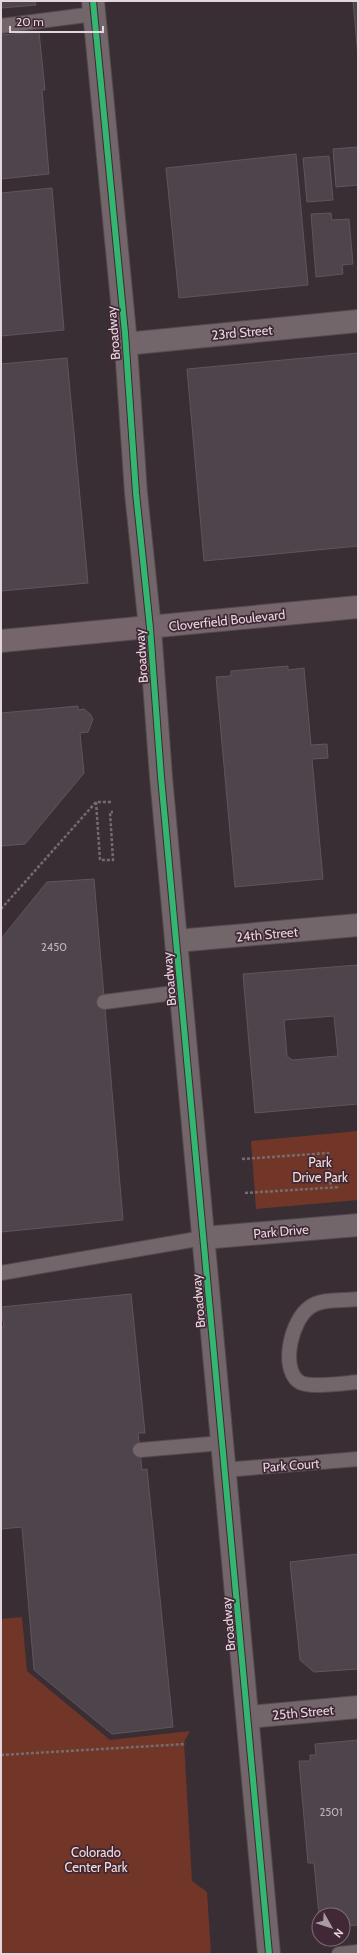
<svg xmlns="http://www.w3.org/2000/svg" width="359" height="1955" viewBox="0 0 359 1955" font-family="Cabin,sans-serif">
<style>
.green{fill:#713628}
.building{fill:#4e454c;stroke:#5e555d;fill-rule:evenodd}
.lines{fill:none;stroke-linecap:round;stroke-linejoin:round}
.service-casing{stroke:#554a50;stroke-width:16}
.minor-casing{stroke:#554a50;stroke-width:24}
.tertiary-casing{stroke:#554a50;stroke-width:24}
.primary-casing{stroke:#554a50;stroke-width:24}
.path{stroke:#766c70;stroke-width:2.5;stroke-dasharray:3 2;stroke-linecap:butt}
.service{stroke:#73666a;stroke-width:14}
.minor{stroke:#73666a;stroke-width:22}
.tertiary{stroke:#73666a;stroke-width:22}
.primary{stroke:#76666b;stroke-width:22}
.cycleway-casing{stroke:#402836;stroke-width:8}
.cycleway{stroke:#33b770;stroke-width:6}
.labels{text-anchor:middle;stroke-width:3.5;stroke-linejoin:round;paint-order:stroke}
.number-label{font-size:11px;fill:#bfb1b9}
.street-label{font-size:13px;fill:#e5d5dd;stroke:#402836}
.park-label{font-size:13px;fill:#f3dcd6;stroke:#402836}
</style>
<rect width="100%" height="100%" fill="#3a2e35"/>
<path class="green" d="M358,1131V1200L256,1209L251,1141Z
M22,1617L27,1671L110,1740L190,1731L184,1742L192,1881L207,1892L211,1954H1V1619Z"/>
<path class="building" d="M1,1H35L36,5L1,8Z
M353,1H358V57Z
M39,32L45,90H42L49,174L1,179V35Z
M358,147V185L336,187L333,149Z
M296,154L308,285L179,298L166,168Z
M329,156L333,200L307,202L303,158Z
M52,188L64,330L1,336V193Z
M331,213L332,220L349,219L353,264L342,265L343,274L316,277L311,214Z
M358,353V546L204,561L187,369Z
M67,358L88,583L1,591V364Z
M288,666V670L304,668L311,745L327,744L328,758L312,759L323,879L235,887L216,677L231,676V671Z
M78,706V710L84,709L90,714L93,719L88,732L80,733L84,773L25,844L1,846V713Z
M94,879L123,1220L1,1232V939L47,882Z
M358,965V1104L255,1113L243,974ZM334,1016L338,1056L292,1060L287,1056L284,1020Z
M131,1294L145,1433H138L142,1470L147,1469L173,1727L112,1734L34,1670L22,1527L1,1529V1327H4L1,1307Z
M358,1554V1669L314,1672L300,1660L290,1562Z
M358,1740V1925L343,1926V1915H319L314,1863H308L299,1761H310V1755H316L315,1744Z"/>
<g class="lines">
<g class="service-casing">
<path id="service" d="M1,26L94,14
M104,1002L181,992
M1,1273L203,1238
M358,1299C344,1301 322,1298 310,1307C292,1319 280,1366 298,1381C307,1389 345,1383 358,1382
M140,1450L222,1443
M224,1470L358,1459
M339,1954L358,1952"/>
</g>
<g class="minor-casing">
<path id="minor" d="M125,344L358,321
M176,941L358,925
M203,1238L358,1225
M248,1717L358,1707"/>
</g>
<g class="tertiary-casing">
<path id="tertiary" d="M93,1L125,333L136,493L150,628L161,777L269,1954"/>
</g>
<g class="primary-casing">
<path id="primary" d="M1,641L358,607"/>
</g>
<path class="path" d="M96,802L100,860H113L110,812H113
M1,909L96,802H112
M242,1159L328,1153L331,1188
M245,1193L340,1187
M1,1755L186,1744"/>
<use href="#service" class="service"/>
<use href="#minor" class="minor"/>
<use href="#tertiary" class="tertiary"/>
<use href="#primary" class="primary"/>
<g class="cycleway-casing">
<path id="cycleway" d="M93,1L125,333L136,493L150,628L161,777L269,1954"/>
</g>
<use href="#cycleway" class="cycleway"/>
</g>
<g class="labels">
<g class="number-label">
<text x="54" y="951">2450</text>
<text x="331" y="1816">2501</text>
</g>
<g class="street-label">
<text transform="translate(242 332) rotate(-5)" y="5">23rd Street</text>
<text transform="translate(113 333) rotate(-95)" y="5">Broadway</text>
<text transform="translate(227 620) rotate(-6)" y="5">Cloverfield Boulevard</text>
<text transform="translate(141 656) rotate(-94)" y="5">Broadway</text>
<text transform="translate(267 934) rotate(-5)" y="5">24th Street</text>
<text transform="translate(169 979) rotate(-95)" y="5">Broadway</text>
<text transform="translate(281 1231) rotate(-5)" y="5">Park Drive</text>
<text transform="translate(198 1301) rotate(-95)" y="5">Broadway</text>
<text transform="translate(291 1465) rotate(-4)" y="5">Park Court</text>
<text transform="translate(228 1624) rotate(-95)" y="5">Broadway</text>
<text transform="translate(303 1712) rotate(-5)" y="5">25th Street</text>
</g>
<g class="park-label">
<text x="320" y="1167">Park<tspan x="320" dy="15">Drive Park</tspan></text>
<text x="96" y="1857">Colorado<tspan x="96" dy="15">Center Park</tspan></text>
</g>
</g>
<rect width="359" height="1955" fill="none" stroke="#e5d5dd" stroke-width="4"/>
<g transform="translate(331 1927) rotate(129)"><circle r="19" fill="#402836" stroke="#826d79"/>
<path d="M0-3L7 15L0 10L-7 15Z" fill="#a99ba2"/>
<text y="-6" font-size="11" font-weight="bold" text-anchor="middle" fill="#e5d5dd">N</text>
</g>
<path d="M10 26v6h93v-6" fill="none" stroke="#e5d5dd" stroke-width="2"/>
<text x="16" y="26" font-size="12" fill="#e5d5dd" stroke="#402836" stroke-width="3" paint-order="stroke">20 m</text>
</svg>
